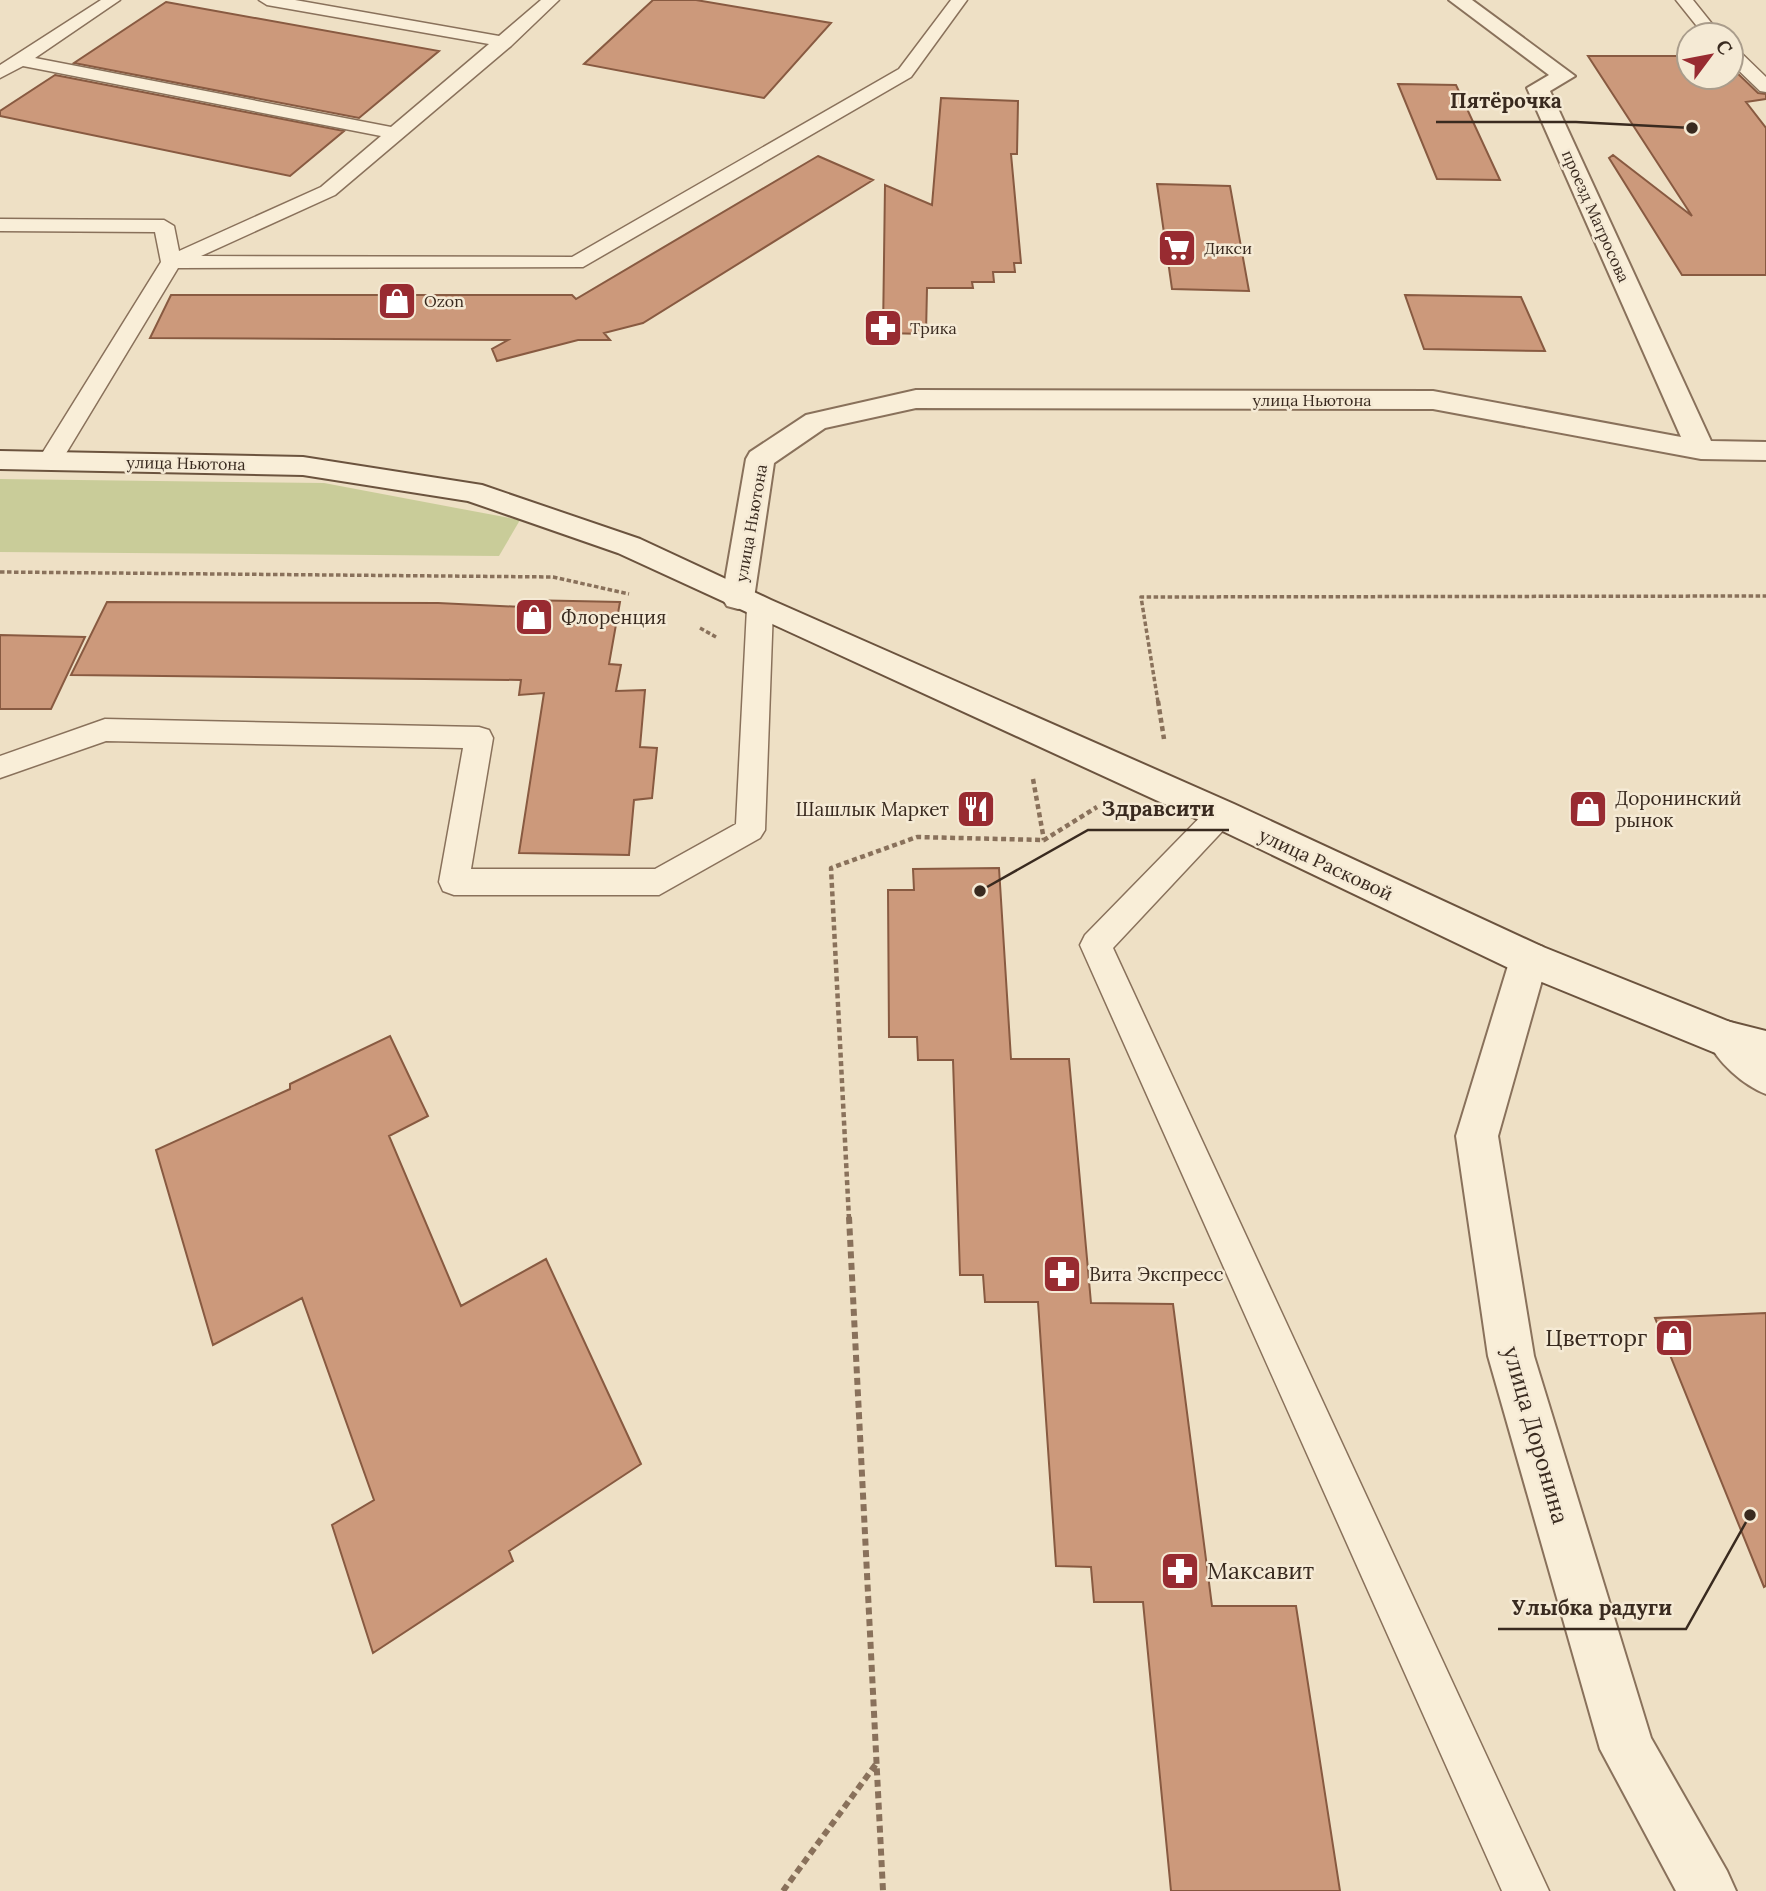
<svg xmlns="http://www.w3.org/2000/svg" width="1766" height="1891" viewBox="0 0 1766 1891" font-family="Lora,serif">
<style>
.green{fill:#c9cc99}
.building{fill:#cc997b;stroke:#885a41;stroke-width:2}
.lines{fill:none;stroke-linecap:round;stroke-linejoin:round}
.lane-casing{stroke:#89715b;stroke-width:3}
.street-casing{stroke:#89715b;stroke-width:4}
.secondary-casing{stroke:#6b533e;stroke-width:4}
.path-far2{stroke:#89715b;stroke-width:3.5;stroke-dasharray:4.5 2.5;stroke-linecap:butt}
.path-far1{stroke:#89715b;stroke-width:4.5;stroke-dasharray:5 3.5;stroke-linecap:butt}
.path{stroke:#89715b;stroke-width:6;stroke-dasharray:7 4.5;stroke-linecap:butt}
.lane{fill:#f9eed8;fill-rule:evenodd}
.street{fill:#f9eed8;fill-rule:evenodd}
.secondary{fill:#f9eed8;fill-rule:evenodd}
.labels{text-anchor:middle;stroke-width:5;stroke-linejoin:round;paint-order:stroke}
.far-street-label{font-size:16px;fill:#392a1f;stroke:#f5ead5}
.far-poi-label{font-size:16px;fill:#392a1f;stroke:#f5ead5;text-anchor:start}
.poi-label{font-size:19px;fill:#392a1f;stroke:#f5ead5;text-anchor:start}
.street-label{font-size:19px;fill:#392a1f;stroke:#f5ead5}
.near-poi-label{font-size:23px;fill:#392a1f;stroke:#f5ead5;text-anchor:end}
.near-street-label{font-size:23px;fill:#392a1f;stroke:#f5ead5}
.leader{fill:none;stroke:#392a1f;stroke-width:2.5}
.callout-dot{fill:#392a1f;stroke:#f5ead5;stroke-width:2.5}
.callout-label{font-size:21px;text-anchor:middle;font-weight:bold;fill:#392a1f;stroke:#f5ead5;stroke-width:5;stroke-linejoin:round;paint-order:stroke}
</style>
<rect width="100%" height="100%" fill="#eee0c5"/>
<path class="green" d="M0,479L324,483L520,520L499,556L0,552Z"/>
<path class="building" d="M653,0H696L831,23L764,98L584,64Z
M166,2L439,51L359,118L74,63Z
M1588,56H1689V77H1731V67L1758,93L1766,94V99L1746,102L1766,128V275H1682L1609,158L1613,155L1692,216Z
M55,75L344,131L290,176L0,116V111Z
M1398,84L1456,85L1500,180L1437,179Z
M941,98L1018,101L1017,154H1011L1021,263H1014L1015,272H993L994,282H972L973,288H927L926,334L883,333L885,185L932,205Z
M818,156L873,180L643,323L604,333L610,340H578L497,361L492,349L508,340L150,338L171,295H572L576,299Z
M1157,184L1230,186L1249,291L1172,289Z
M1405,295L1521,297L1545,351L1424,349Z
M524,600L620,602L609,664L621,665L616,691L645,690L640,747L657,748L652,798L634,800L629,855L519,853L544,693L519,695L521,680L71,675L107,602L438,603L522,607Z
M0,635L85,637L51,709H0Z
M999,868L1011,1059H1069L1091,1303L1173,1304L1212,1606H1296L1340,1891H1171L1143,1602H1094L1091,1567L1056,1566L1038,1302H985L983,1275H960L953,1060H918L917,1037H889L888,890H914L913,869Z
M390,1036L428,1116L389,1136L461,1306L546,1259L641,1464L509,1551L513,1561L373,1653L332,1525L374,1500L302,1298L213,1345L156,1150L290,1089V1084Z
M1766,1313V1586L1764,1587L1655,1318Z"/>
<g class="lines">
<g class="lane-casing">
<path id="lane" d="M101,0H120L35,58L391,127L489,44L267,5L259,0H295L499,36L541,0H559L511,46L335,195L201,256L572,257L899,69L951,0H967L911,77L583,267L178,268L62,460L58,465H42L38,460L161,262L155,232L0,231V219L164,220L174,226L179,251L321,187L381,136L23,66L0,78V65Z
M1676,0H1693L1721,35H1704Z
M1731,48L1737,49L1766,77V92L1760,91L1731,63Z
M760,599L769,601L773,608L765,830L760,838L659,895H454L443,891L439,882L463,748L106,741L0,778V756L105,719L479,727L489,730L493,738L471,869H655L736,824L747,608L751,601Z
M1221,802L1231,806L1236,814L1231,822L1113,948L1549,1891H1502L1080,945L1085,935L1211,806Z"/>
</g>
<g class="street-casing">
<path id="street" d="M1449,0H1472L1575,76L1550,91L1711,441L1766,442V460L1701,459L1433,409L916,408L825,428L774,463L754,598L749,606L738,609L727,606L722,598L746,459L750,452L806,415L916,390L1433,391L1681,437L1527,88L1549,75Z
M1529,942L1543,947L1548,959L1498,1136L1534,1356L1651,1738L1727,1871L1736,1891H1676L1600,1749L1488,1356L1456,1136L1510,959L1515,947Z
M1727,1021L1741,1026L1766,1049V1094C1743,1085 1717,1062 1707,1039L1713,1026Z"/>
</g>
<g class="secondary-casing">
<path id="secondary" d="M0,451L303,457L482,485L640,539L771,600L1234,804L1543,947L1730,1022L1766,1031V1067L1713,1052L1515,971L1208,824L618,553L468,501L303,475L0,469Z"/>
</g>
<path class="path-far2" d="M0,572L553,577L629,594
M700,628L716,637
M1158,702L1141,597L1766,596"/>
<path class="path-far1" d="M1158,701L1164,739
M1033,779L1044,840
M849,1219L831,868L917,837L1044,840L1097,807"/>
<path class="path" d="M849,1217L883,1891
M783,1891L876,1764"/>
<use href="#lane" class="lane"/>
<use href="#street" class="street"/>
<use href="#secondary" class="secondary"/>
</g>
<defs>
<g id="supermarket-square" transform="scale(2.0125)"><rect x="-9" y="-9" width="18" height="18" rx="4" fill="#982b31" stroke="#f5ead5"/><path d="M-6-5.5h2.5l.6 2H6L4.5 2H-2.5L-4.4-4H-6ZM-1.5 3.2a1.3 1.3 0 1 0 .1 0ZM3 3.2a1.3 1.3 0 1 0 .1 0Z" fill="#fff"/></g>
<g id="shop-square" transform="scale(2.0125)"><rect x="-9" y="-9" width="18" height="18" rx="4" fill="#982b31" stroke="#f5ead5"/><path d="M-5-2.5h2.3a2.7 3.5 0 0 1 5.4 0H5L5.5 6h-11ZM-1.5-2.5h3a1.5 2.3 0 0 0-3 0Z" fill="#fff"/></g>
<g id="pharmacy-square" transform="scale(2.0125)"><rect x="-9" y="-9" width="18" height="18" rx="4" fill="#982b31" stroke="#f5ead5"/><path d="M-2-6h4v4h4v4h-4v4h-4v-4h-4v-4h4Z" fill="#fff"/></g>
<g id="restaurant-square" transform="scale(2.0125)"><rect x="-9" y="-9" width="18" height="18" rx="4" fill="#982b31" stroke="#f5ead5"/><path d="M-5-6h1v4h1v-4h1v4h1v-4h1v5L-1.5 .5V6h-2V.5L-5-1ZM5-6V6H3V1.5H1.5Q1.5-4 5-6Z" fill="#fff"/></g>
</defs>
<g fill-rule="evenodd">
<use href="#supermarket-square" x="1177" y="248"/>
<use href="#shop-square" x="397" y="301"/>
<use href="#pharmacy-square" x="883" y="328"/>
<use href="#shop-square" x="534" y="617"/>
<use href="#restaurant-square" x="976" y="809"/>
<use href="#shop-square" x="1588" y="809"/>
<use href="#pharmacy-square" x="1062" y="1274"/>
<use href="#shop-square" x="1674" y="1338"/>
<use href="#pharmacy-square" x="1180" y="1571"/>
</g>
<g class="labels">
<g class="far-street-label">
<text transform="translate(1596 216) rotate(66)" y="6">проезд Матросова</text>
<text x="1312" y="406">улица Ньютона</text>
<text transform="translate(186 463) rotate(1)" y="6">улица Ньютона</text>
<text transform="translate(751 523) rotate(-80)" y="6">улица Ньютона</text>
</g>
<g class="far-poi-label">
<text x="1204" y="254">Дикси</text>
<text x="424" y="307">Ozon</text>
<text x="910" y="334">Трика</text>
</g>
<g class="poi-label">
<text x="561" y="624">Флоренция</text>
<text x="1615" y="805">Доронинский<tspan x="1615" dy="22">рынок</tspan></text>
<text x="949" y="816" text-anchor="end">Шашлык Маркет</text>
<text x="1089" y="1281">Вита Экспресс</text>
</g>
<g class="street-label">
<text transform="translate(1326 864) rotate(25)" y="7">улица Расковой</text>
</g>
<g class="near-poi-label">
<text x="1647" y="1346">Цветторг</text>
<text x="1207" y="1579" text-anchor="start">Максавит</text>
</g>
<g class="near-street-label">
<text transform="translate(1536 1435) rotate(74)" y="8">улица Доронина</text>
</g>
</g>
<path class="leader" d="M1692 128L1576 122H1436M980 891L1088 830H1229M1750 1515L1686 1629H1498"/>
<g class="callout-dot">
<circle cx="1692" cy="128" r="7"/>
<circle cx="980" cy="891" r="7"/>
<circle cx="1750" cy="1515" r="7"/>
</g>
<g class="callout-label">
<text x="1506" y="108">Пятёрочка</text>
<text x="1158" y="816">Здравсити</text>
<text x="1592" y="1615">Улыбка радуги</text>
</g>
<g transform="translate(1710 56) rotate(58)"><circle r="33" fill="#f5ead5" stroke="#aa9d8c" stroke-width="2"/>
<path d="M0-5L12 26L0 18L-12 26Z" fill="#982b31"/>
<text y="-10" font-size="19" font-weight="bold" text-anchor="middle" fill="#392a1f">С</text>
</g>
</svg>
